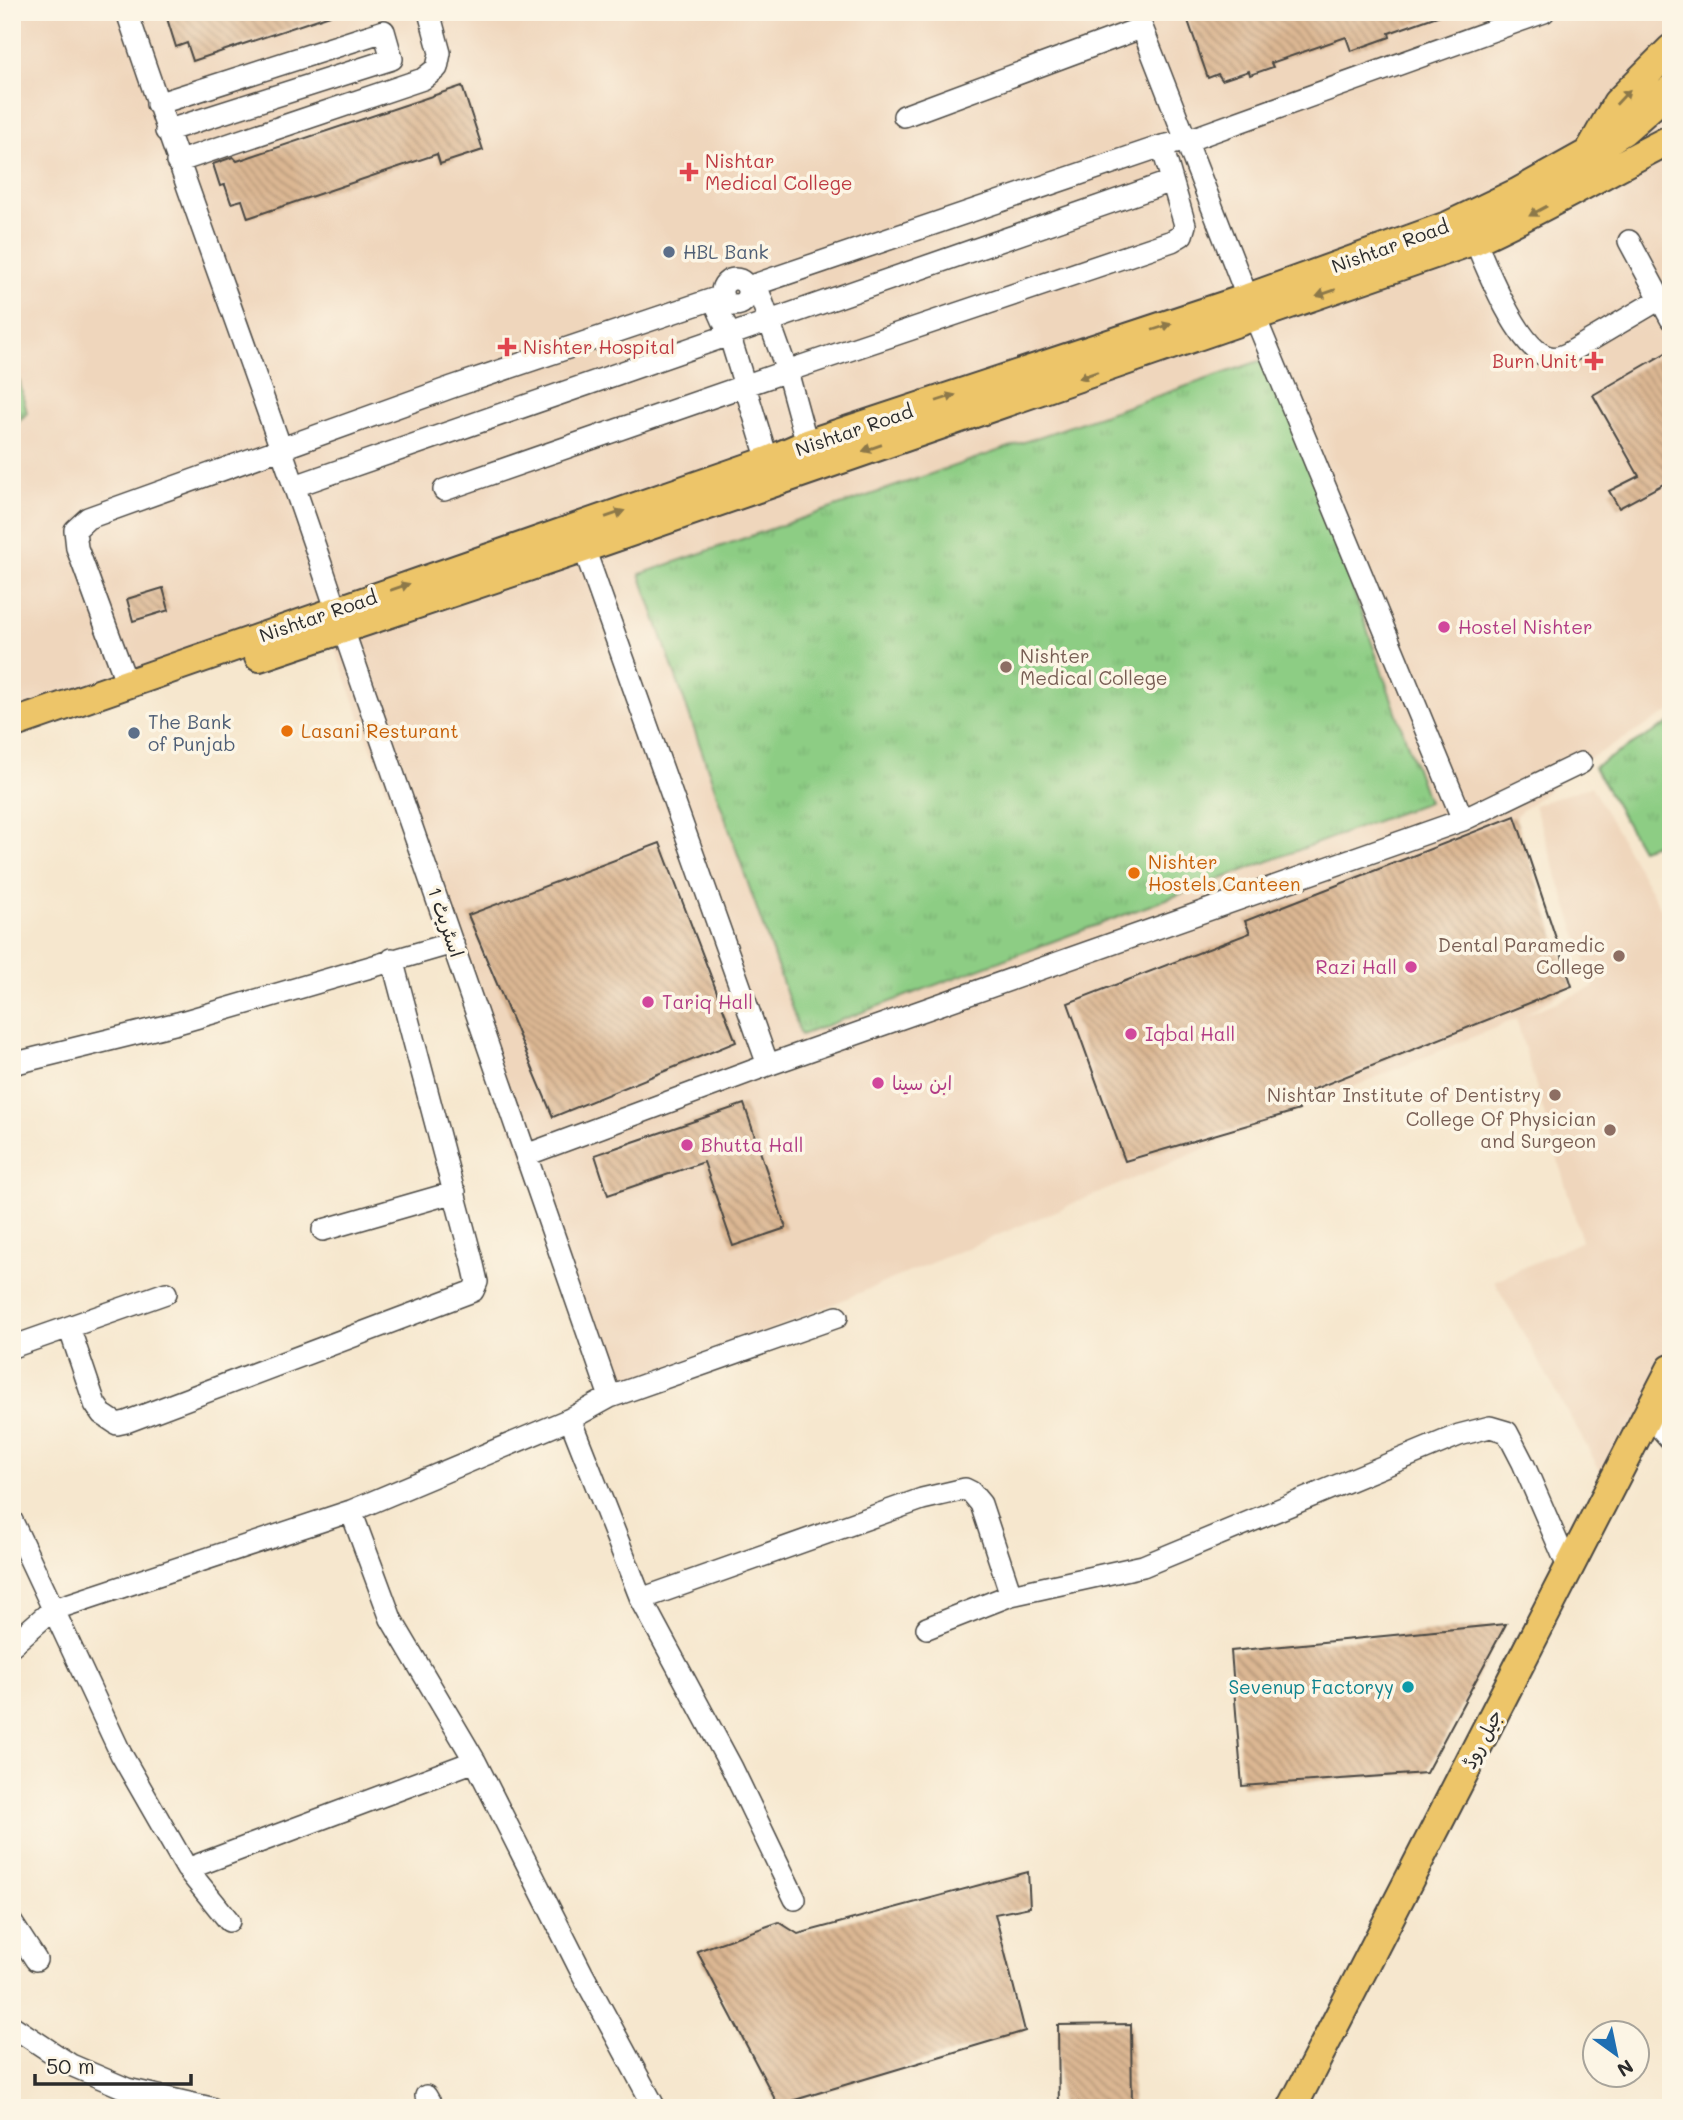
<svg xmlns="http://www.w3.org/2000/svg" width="1683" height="2120" viewBox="0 0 1683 2120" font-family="Mali,'Playpen Sans Arabic',sans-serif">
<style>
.built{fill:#efd6bc}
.cemetery{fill:url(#cemetery-stones);stroke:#5c7c58;stroke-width:2}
.park{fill:url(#park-tufts);stroke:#5c7c58;stroke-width:2}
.building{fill:url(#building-back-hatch)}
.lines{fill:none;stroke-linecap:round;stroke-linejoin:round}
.minor-casing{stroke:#494743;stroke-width:24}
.major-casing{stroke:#494743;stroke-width:32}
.minor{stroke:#fff;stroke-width:21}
.major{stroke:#edc569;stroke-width:28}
.oneway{fill:#8c784a}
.health-dot{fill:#e0444e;stroke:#fcf5e5;stroke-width:2.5}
.service-dot{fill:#5c6f8a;stroke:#fcf5e5;stroke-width:2.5}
.hotel-dot{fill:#d1479c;stroke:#fcf5e5;stroke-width:2.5}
.education-dot{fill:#8d6e63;stroke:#fcf5e5;stroke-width:2.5}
.food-dot{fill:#e8710a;stroke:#fcf5e5;stroke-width:2.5}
.culture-dot{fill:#0f9aa8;stroke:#fcf5e5;stroke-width:2.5}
.labels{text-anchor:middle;stroke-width:7;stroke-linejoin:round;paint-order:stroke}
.health-label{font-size:19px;fill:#be3a42;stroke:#fcf5e5;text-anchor:start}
.street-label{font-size:19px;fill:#2b2b2b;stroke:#fcf5e5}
.service-label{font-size:19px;fill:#4e5e75;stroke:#fcf5e5;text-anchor:start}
.hotel-label{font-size:19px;fill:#b23c85;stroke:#fcf5e5;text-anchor:start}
.education-label{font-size:19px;fill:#785e54;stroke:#fcf5e5;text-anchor:end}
.food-label{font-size:19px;fill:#c56008;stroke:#fcf5e5;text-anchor:start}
.culture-label{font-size:19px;fill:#0d838f;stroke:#fcf5e5;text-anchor:end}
</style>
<defs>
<pattern id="cemetery-stones" width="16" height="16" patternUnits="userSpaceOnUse" patternTransform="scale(1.75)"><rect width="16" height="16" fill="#8dcd84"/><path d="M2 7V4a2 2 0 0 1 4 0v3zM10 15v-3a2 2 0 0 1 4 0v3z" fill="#7ab072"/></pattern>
<pattern id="park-tufts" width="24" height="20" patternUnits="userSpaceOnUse" patternTransform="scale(1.75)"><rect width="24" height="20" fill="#8dcd84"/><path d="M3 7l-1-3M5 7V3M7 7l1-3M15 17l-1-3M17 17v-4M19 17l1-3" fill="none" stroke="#7ab072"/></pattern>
<pattern id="building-back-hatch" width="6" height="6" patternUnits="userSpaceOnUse" patternTransform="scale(1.75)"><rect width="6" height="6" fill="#dcb793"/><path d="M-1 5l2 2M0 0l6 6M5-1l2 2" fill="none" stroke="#b39578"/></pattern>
</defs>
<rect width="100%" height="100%" fill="#fcf5e5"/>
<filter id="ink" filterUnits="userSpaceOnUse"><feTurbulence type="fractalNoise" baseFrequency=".0143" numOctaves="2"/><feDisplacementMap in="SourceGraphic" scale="14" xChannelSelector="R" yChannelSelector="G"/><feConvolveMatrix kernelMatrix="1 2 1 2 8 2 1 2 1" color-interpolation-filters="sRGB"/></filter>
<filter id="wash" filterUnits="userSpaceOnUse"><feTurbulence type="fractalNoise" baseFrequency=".00686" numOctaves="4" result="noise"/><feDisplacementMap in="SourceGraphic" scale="28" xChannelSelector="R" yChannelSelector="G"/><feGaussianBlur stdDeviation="1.57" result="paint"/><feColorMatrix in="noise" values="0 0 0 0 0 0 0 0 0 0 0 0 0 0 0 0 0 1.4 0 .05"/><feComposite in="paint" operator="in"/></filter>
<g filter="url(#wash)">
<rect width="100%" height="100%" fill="#f6e7ce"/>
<path class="built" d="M12,12H1671V711L1582,763L1515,816L1572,986L1522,1016L1594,987L1534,805L1591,786L1671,926V1377L1611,1490L1494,1281L1582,1241L1516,1019L610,1397L326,624L12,732V429L27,412L12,349Z"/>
<path class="cemetery" d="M12,349L27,413L12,429Z"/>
<path class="park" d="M1271,357L1428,802L801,1035L640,574Z
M1671,722V839L1641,849L1594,767Z"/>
<g id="blocks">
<path class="building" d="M165,12H330V15L193,61L187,43L176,47Z
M1185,12H1440V15L1389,33L1390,37L1351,51L1346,37L1271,63L1273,67L1250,75L1249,71L1222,80L1218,74L1208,78Z
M462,86L483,150L440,164L437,154L248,218L242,200L231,203L225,185L220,186L213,164L233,157L237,161Z
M1671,350V480L1619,508L1609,491L1639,476L1593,395Z
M163,588L169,610L133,621L127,599Z
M1515,816L1572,986L1294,1097L1299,1110L1125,1161L1068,1003L1250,933L1245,921Z
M660,843L736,1042L553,1117L468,915Z
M744,1104L786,1228L733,1246L704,1162L608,1195L595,1155Z
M1506,1624L1426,1773L1242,1786L1231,1651Z
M1028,1872L1030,1907L995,1914L1025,2031L778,2105L697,1951L779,1922L798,1934Z
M1131,2024L1132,2108H1059L1058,2025Z"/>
</g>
</g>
<g filter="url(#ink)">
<use href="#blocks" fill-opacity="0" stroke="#494743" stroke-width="2"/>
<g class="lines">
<g class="minor-casing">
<path id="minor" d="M127,12C194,212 270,409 336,609L610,1397
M1136,12L1255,317L1463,820
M157,104L384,31L392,59L166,131
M904,116L1141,28
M177,162L423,79L437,68L440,53L429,12
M1475,240C1487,269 1517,345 1546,356C1554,359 1560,357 1567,354L1660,299
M1629,241L1671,319
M722 292a13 13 0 1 1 26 0a13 13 0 1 1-26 0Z
M756,284L787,371L807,444L812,455
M748,287L1162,146L1186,141L1544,12
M714,300L729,334L768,461
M295,486L1172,181
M444,490L787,371L1172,241L1182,235L1185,225L1162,146
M580,537L768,1065
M127,684L77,548L75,530L88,518L452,387L722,296
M12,1064L178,1023L453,943
M526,1155L768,1065L1463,820L1581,763
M323,1230L455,1192
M69,1327L95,1404L102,1414L117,1424L126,1422L473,1291L477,1282L472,1260L392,959
M12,1347L166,1293
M1648,1414L1671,1440
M570,1419L641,1599L732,1768L795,1899
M351,1511L391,1619L475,1761L582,1973L655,2108
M12,1521L121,1754L187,1869L229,1921
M641,1599L922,1499L965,1489L971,1492L981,1504L1011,1595
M927,1628L1011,1595L1143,1566L1459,1435L1490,1427L1507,1432L1523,1463L1569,1569
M12,1645L52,1610L351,1511L570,1419L610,1397L837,1317
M187,1869L475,1761
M12,1923L36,1960
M12,2026L71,2065L127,2089L211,2108
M426,2096L433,2108"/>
</g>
<g class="major-casing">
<path id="major" d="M1591,149L1617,103L1671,49
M259,657L584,548L1475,240C1542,210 1605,172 1671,139
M12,724L768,461L807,444L1248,298L1450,225L1517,193L1587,154L1623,131L1671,89
M1292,2108L1671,1369"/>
</g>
<use href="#minor" class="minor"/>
<use href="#major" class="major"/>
</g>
<defs><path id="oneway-solid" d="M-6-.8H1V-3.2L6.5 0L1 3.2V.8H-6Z" transform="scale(1.75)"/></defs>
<g class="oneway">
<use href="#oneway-solid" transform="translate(1623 97) rotate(-47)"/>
<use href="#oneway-solid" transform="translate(1538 211) rotate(151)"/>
<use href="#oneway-solid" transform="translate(1326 293) rotate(161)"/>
<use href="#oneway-solid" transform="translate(1162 327) rotate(-18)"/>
<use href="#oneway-solid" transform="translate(1088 375) rotate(161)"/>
<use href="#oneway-solid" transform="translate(946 398) rotate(-18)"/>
<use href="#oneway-solid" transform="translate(872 448) rotate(161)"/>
<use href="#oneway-solid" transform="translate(615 514) rotate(-19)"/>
<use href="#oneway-solid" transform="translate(400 587) rotate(-19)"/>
</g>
</g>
<g class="health-dot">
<path d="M685.5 161.5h7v7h7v7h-7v7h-7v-7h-7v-7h7z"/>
<path d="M503.5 336.5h7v7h7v7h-7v7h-7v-7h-7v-7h7z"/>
<path d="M1590.5 350.5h7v7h7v7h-7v7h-7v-7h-7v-7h7z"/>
</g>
<g class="service-dot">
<circle cx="669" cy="252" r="7"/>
<circle cx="134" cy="733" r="7"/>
</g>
<g class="hotel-dot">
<circle cx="1444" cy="627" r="7"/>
<circle cx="1411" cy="967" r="7"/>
<circle cx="648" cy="1002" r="7"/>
<circle cx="1131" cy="1034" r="7"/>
<circle cx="878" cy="1083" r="7"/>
<circle cx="687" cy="1145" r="7"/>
</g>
<g class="education-dot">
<circle cx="1006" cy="667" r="7"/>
<circle cx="1619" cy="956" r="7"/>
<circle cx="1555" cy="1095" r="7"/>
<circle cx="1610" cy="1130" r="7"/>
</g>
<g class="food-dot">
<circle cx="287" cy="731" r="7"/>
<circle cx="1134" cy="873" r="7"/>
</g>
<circle class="culture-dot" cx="1408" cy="1687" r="7"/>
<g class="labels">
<g class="health-label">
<text x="705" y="168">Nishtar<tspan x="705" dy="22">Medical College</tspan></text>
<text x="523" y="354">Nishter Hospital</text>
<text x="1578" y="368" text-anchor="end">Burn Unit</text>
</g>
<g class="street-label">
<text transform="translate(1390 246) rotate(-20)" y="7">Nishtar Road</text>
<text transform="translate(854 430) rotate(-19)" y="7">Nishtar Road</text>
<text transform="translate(318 616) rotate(-19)" y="7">Nishtar Road</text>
<text transform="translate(446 922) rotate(71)" y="7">اسٹریٹ 1</text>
<text transform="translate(1482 1739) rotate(-63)" y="7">جیل روڈ</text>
</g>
<g class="service-label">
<text x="683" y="259">HBL Bank</text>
<text x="148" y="729">The Bank<tspan x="148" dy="22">of Punjab</tspan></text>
</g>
<g class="hotel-label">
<text x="1458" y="634">Hostel Nishter</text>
<text x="1397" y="974" text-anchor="end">Razi Hall</text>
<text x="662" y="1009">Tariq Hall</text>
<text x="1145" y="1041">Iqbal Hall</text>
<text x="892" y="1090">ابن سینا</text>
<text x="701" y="1152">Bhutta Hall</text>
</g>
<g class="education-label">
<text x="1020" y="663" text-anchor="start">Nishter<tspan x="1020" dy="22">Medical College</tspan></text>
<text x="1605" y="952">Dental Paramedic<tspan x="1605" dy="22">College</tspan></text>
<text x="1541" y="1102">Nishtar Institute of Dentistry</text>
<text x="1596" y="1126">College Of Physician<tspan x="1596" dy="22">and Surgeon</tspan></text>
</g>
<g class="food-label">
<text x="301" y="738">Lasani Resturant</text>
<text x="1148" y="869">Nishter<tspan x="1148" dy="22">Hostels Canteen</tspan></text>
</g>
<g class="culture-label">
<text x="1394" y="1694">Sevenup Factoryy</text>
</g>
</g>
<rect width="1683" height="2120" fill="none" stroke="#fcf5e5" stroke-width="42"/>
<g transform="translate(1616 2054) rotate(147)"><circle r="33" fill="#fcf5e5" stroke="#a8a49b" stroke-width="2"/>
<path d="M0-5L12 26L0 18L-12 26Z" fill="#1f6fb2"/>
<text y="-10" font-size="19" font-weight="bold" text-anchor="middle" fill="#2b2b2b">N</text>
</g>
<path d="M35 2074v10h156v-10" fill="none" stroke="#2b2b2b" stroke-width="3.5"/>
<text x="46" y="2074" font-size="21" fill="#2b2b2b" stroke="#fcf5e5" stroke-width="5" paint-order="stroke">50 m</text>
</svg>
